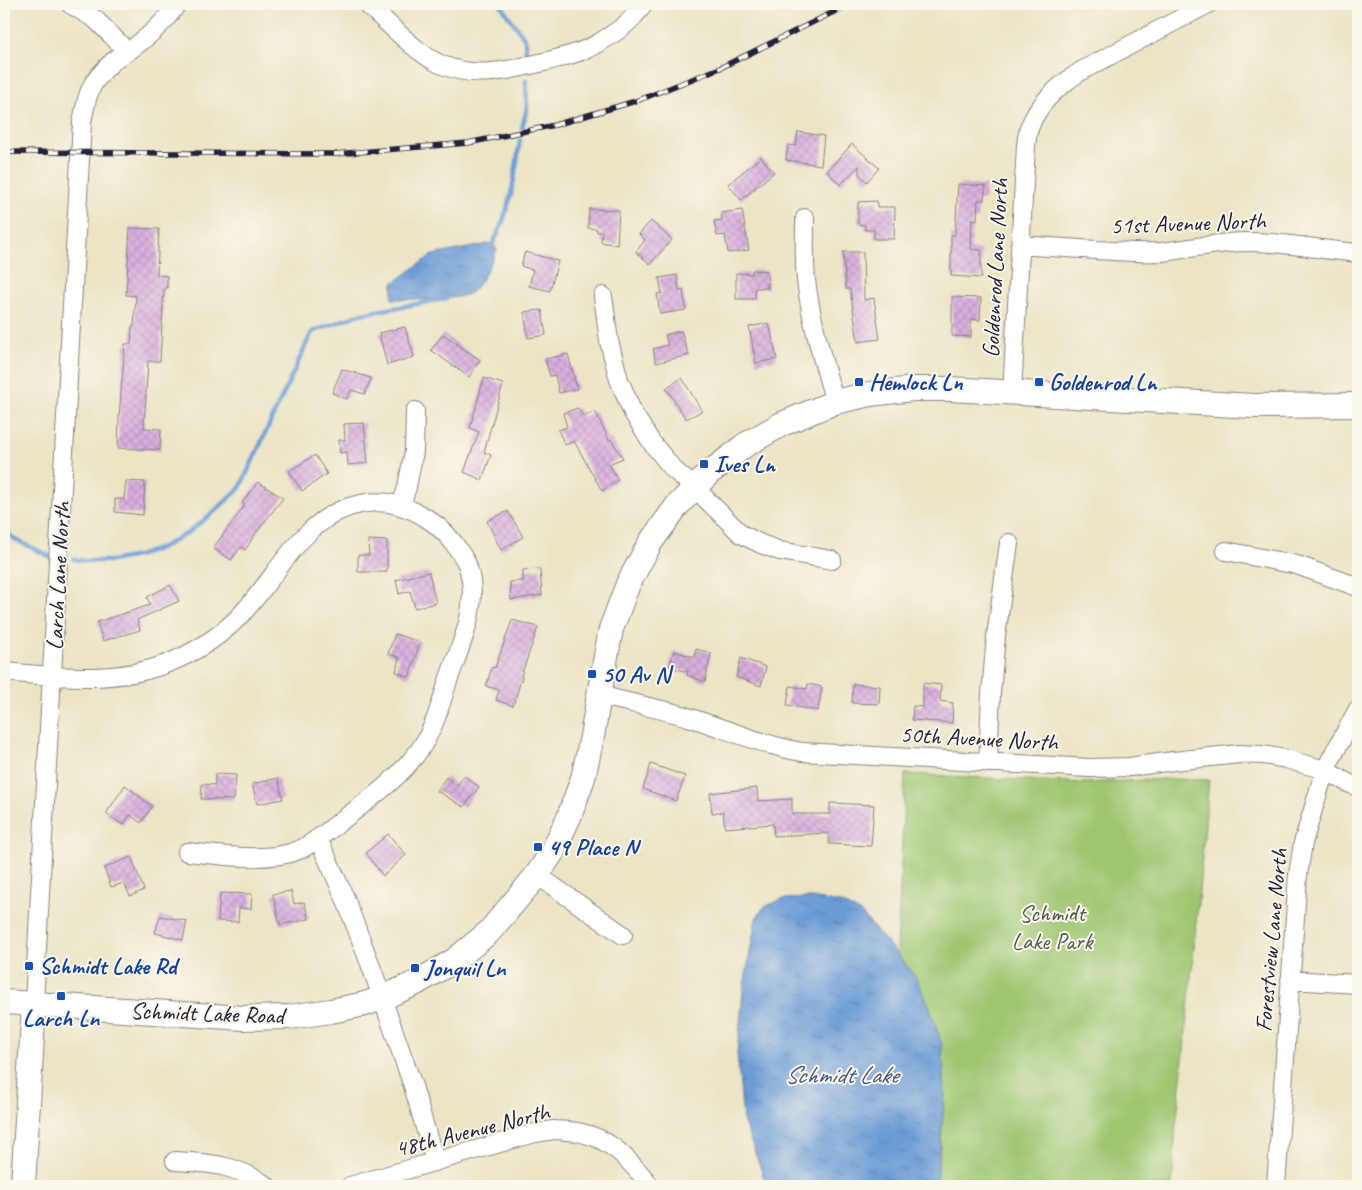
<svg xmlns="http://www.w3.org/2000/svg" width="1362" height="1190" viewBox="0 0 1362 1190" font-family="Caveat,sans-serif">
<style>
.park{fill:#9ec671;stroke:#607456}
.water{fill:url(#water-ripples);stroke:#475f88}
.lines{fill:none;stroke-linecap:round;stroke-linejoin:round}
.stream{stroke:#6c9cd6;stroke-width:4.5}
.building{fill:url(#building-cross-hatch)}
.street-casing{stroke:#868380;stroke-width:20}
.secondary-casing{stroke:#868380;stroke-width:26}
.street{stroke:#fff;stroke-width:18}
.secondary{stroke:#fff;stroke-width:24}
.rail-casing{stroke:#22223b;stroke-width:5.5}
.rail{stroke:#fbf7ec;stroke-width:4;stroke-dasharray:11;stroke-linecap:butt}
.transit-dot{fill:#1a4fb4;stroke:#fbf7ec;stroke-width:2}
.labels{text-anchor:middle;stroke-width:4;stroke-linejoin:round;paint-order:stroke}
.street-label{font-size:24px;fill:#22223b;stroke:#fbf7ec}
.transit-label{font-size:24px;font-weight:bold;fill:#164399;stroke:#fbf7ec;text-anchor:start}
.park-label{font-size:24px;fill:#4d5b4e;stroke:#fbf7ec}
.water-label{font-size:25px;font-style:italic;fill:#435981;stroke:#fbf7ec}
</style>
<defs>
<pattern id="water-ripples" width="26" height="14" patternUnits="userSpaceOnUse" patternTransform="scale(1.25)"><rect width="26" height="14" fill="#6c9cd6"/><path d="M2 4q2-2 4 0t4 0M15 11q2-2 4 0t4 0" fill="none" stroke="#587faf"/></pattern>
<pattern id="building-cross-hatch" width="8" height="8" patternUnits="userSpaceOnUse" patternTransform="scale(1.25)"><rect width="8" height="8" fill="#d9afde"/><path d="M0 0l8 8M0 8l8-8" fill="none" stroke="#ba96bf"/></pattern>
</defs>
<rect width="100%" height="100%" fill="#fbf7ec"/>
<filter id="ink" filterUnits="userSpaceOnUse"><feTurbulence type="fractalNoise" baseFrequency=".02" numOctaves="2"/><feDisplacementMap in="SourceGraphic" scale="10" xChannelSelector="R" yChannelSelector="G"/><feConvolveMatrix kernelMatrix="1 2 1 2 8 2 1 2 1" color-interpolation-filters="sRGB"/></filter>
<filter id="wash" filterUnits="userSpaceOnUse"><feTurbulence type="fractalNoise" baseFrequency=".0096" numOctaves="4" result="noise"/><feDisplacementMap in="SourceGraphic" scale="20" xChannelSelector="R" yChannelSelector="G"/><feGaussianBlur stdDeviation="1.12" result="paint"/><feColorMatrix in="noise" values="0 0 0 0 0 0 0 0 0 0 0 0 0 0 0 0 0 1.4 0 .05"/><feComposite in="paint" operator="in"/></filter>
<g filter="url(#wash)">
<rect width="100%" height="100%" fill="#ebe4c5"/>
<path class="park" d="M905,774L1085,783L1165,779L1209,780L1190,990L1175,1136L1172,1186H936L945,1094L915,976L897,954Z"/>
<path class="water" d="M493,243L497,250C490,264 484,279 473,291C462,302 409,299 392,299L393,283L432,255Z
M812,898L840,903L860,912L897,954L915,976L929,1005L942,1045L945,1094L936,1186H767L743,1120L737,1053L743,992L756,918L764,907L783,899Z"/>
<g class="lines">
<path class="stream" d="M500,4L525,39L526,57
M522,128L527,108L526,81
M491,247C510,214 515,177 520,140
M4,530L14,539L51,557
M73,559L85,561H111L137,556L161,548L189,532L215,511L240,488L312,332L360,314L445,299L449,296"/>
</g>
<g id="blocks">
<path class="building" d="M798,132L824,136L821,165L786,160L788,145L796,146Z
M852,144L879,168L867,182L859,174V166L840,185L827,171Z
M761,157L774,172L741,200L728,184Z
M958,184L986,186L984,200H978L977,220L972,219L971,249L981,250V278L951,276V235H955Z
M877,201V207H895L894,239H874V230H865V225L858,224V202Z
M589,209L619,210L617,245L601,242L602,232H597V229L588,228Z
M742,210L749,250L728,253L725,235L717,236L714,221L722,220L721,213Z
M651,221L672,240L650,264L636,252L645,240L639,234Z
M130,228L159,229L157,275L167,276V288H164L160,361H148L144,428L161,429L160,450L118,448L119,417L125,344H131L132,326H134L136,296L126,295Z
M525,252L558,261L550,291L529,286L533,270L521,266Z
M843,252H863L864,300L874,298L880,339L858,342L850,289H846Z
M752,270L767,271L768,288H755V299H736V273L752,274Z
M677,275L679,291L683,290L686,310L660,314L657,294L662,293L659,278Z
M952,297L981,298L980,320L971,319V337L952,336Z
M542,310L546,335L528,338L524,312Z
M769,323L777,359L756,363L749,327Z
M405,327L414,357L387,365L379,333Z
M681,331L689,355L656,363L653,349L668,345L665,335Z
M443,334L480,360L469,377L431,350Z
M568,354L577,389L559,393L555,375L550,376L545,359Z
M342,369L371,378L365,394L351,390L347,399L332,393Z
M484,378L503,384L484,452L491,455L482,480L464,472L479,432L470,428Z
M682,378L702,411L686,419L666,388Z
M578,408L583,417L595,411L609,440L611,439L623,458L609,464L618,480L602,491L574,441L565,445L558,430L567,427L563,413Z
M364,423L368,463L348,465L347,452L340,453L339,440H345L344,424Z
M315,455L327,474L302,491L289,471Z
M126,481L145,482L143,515L115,512V499H124Z
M258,482L283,498L256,533L245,550L241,547L231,560L213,548L245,505L242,503Z
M508,511L523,537L501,550L487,521Z
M368,540L387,541V572H358V555H369Z
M540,569L542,595L511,600L510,582L523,581V570Z
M429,572L436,603L415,608L410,591L399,594L396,580Z
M170,585L179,601L137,620L140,630L103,641L97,622L150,605L147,597Z
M512,620L538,627L521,676L522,677L513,706L496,700L499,690L486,686L492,667L495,668Z
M395,634L420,642L409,677L396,672L399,657L388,654Z
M696,649L711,653L705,682L687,675L688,672L669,667L674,651L694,657Z
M741,658L766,667L761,686L736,677Z
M923,683L941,685L940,701L953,703L952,723L912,720L913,706L923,707Z
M808,684L822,687L818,711L787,705L790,686L807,689Z
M853,684L880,686L879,704L852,703Z
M651,764L685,776L676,801L643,789Z
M215,774L236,775L234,800L201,799L202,784L215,785Z
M464,776L479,787L464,807L437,791L446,777L457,786Z
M278,778L283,799L257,804L252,784Z
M125,785L152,806L141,823L130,815L123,825L106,814Z
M757,788L758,801L792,799V814H830V803L874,805L871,846L829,844V833L774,836L773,824L725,828L723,812L712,813L710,793Z
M388,834L406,855L383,876L366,853Z
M131,857L144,890L130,896L124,883L111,887L104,868Z
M291,891L294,904L304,902L309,919L280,925L273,894Z
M220,893L252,894L251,909L239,908L238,922L218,921Z
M160,916L187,921L183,940L155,933Z"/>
</g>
</g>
<g filter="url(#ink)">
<use href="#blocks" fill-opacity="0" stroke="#868380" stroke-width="1"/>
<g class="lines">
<g class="street-casing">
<path id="street" d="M70,4L95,19L128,52
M367,4C387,22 416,53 440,64C476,80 509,70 544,62C562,57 579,54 595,45C607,38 625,27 634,16C638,12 641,8 643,4
M805,218C805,239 804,260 806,280C811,321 823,362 835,402
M1020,245C1045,247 1071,248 1096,250C1118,251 1139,253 1161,252C1192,249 1221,241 1252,242C1288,243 1323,250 1358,253
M603,296L609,341L619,380L633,413L652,443L673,469L695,488L741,534L761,544L780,551L832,560
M1012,393L1026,146C1027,140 1027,132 1030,126C1039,102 1060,85 1081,71L1208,4
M401,506L407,487L414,451L415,411
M1226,551L1297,565L1358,587
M4,672C64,677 124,685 180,658C208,645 233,626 252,602C281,568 304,522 349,507C362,503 376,501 389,503C418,509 444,526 459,551C462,555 465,560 467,564C471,576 473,592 471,605C469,628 457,655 449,678C441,702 435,728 420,749C399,779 370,799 341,821C328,831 314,843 299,850C267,863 221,855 187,852
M599,695C628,703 659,708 688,717C726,729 763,745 802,752L1089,768L1129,767L1173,761L1239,754L1263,755L1286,759L1325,770L1348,783L1358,787
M988,763L991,693L996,636L1009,543
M318,838L345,898L372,969L413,1086L435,1162
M537,875L623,935
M1290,980L1358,984
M34,1004L82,122C85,109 86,96 93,84C100,74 110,63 120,56C123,54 127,53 130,50C148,37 165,23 177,4
M175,1161C211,1163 237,1165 267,1186
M350,1186L535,1133C541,1132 548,1131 554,1130C559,1130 564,1131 569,1131C606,1134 626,1156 648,1183
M1276,1186L1298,875L1303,843L1325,770L1358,709"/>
</g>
<g class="secondary-casing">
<path id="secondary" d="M4,1002L243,1018L289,1017L331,1011L365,1004L382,998L416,983L455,960L489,932L537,875L553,851L569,817L583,778L592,737L599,695L611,629L628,584L650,543L677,506L709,473L729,458L745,445L782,424L835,402L870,394L913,389H950L1253,406L1358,405
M23,1186L34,1004"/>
</g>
<use href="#street" class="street"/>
<use href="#secondary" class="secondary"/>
<g class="rail-casing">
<path id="rail" d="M4,152L335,154L468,143L555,125L639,100L720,68L850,4"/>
</g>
<use href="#rail" class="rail"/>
</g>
</g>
<g class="transit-dot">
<rect x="854" y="377" width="10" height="10" rx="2.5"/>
<rect x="1034" y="377" width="10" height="10" rx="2.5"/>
<rect x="699" y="459" width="10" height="10" rx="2.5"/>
<rect x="587" y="669" width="10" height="10" rx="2.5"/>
<rect x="533" y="842" width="10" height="10" rx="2.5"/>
<rect x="24" y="961" width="10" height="10" rx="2.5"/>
<rect x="410" y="963" width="10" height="10" rx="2.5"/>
<rect x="56" y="991" width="10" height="10" rx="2.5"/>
</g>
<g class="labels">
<g class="street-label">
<text transform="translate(1188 223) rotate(-2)" y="8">51st Avenue North</text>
<text transform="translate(995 268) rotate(-87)" y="8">Goldenrod Lane North</text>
<text transform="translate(58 576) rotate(-87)" y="8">Larch Lane North</text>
<text transform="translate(979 738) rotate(3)" y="8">50th Avenue North</text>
<text transform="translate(1271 940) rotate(-85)" y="8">Forestview Lane North</text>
<text transform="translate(207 1013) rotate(2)" y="8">Schmidt Lake Road</text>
<text transform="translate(472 1130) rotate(-14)" y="8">48th Avenue North</text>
</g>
<g class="transit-label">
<text x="869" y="390">Hemlock Ln</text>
<text x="1049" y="390">Goldenrod Ln</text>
<text x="714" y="472">Ives Ln</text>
<text x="602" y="682">50 Av N</text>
<text x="548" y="855">49 Place N</text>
<text x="39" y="974">Schmidt Lake Rd</text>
<text x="425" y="976">Jonquil Ln</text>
<text x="61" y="1026" text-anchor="middle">Larch Ln</text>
</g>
<g class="park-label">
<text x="1052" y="921">Schmidt<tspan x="1052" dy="28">Lake Park</tspan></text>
</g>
<g class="water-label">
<text x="841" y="1083">Schmidt Lake</text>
</g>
</g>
<rect width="1362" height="1190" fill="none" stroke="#fbf7ec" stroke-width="20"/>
</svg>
